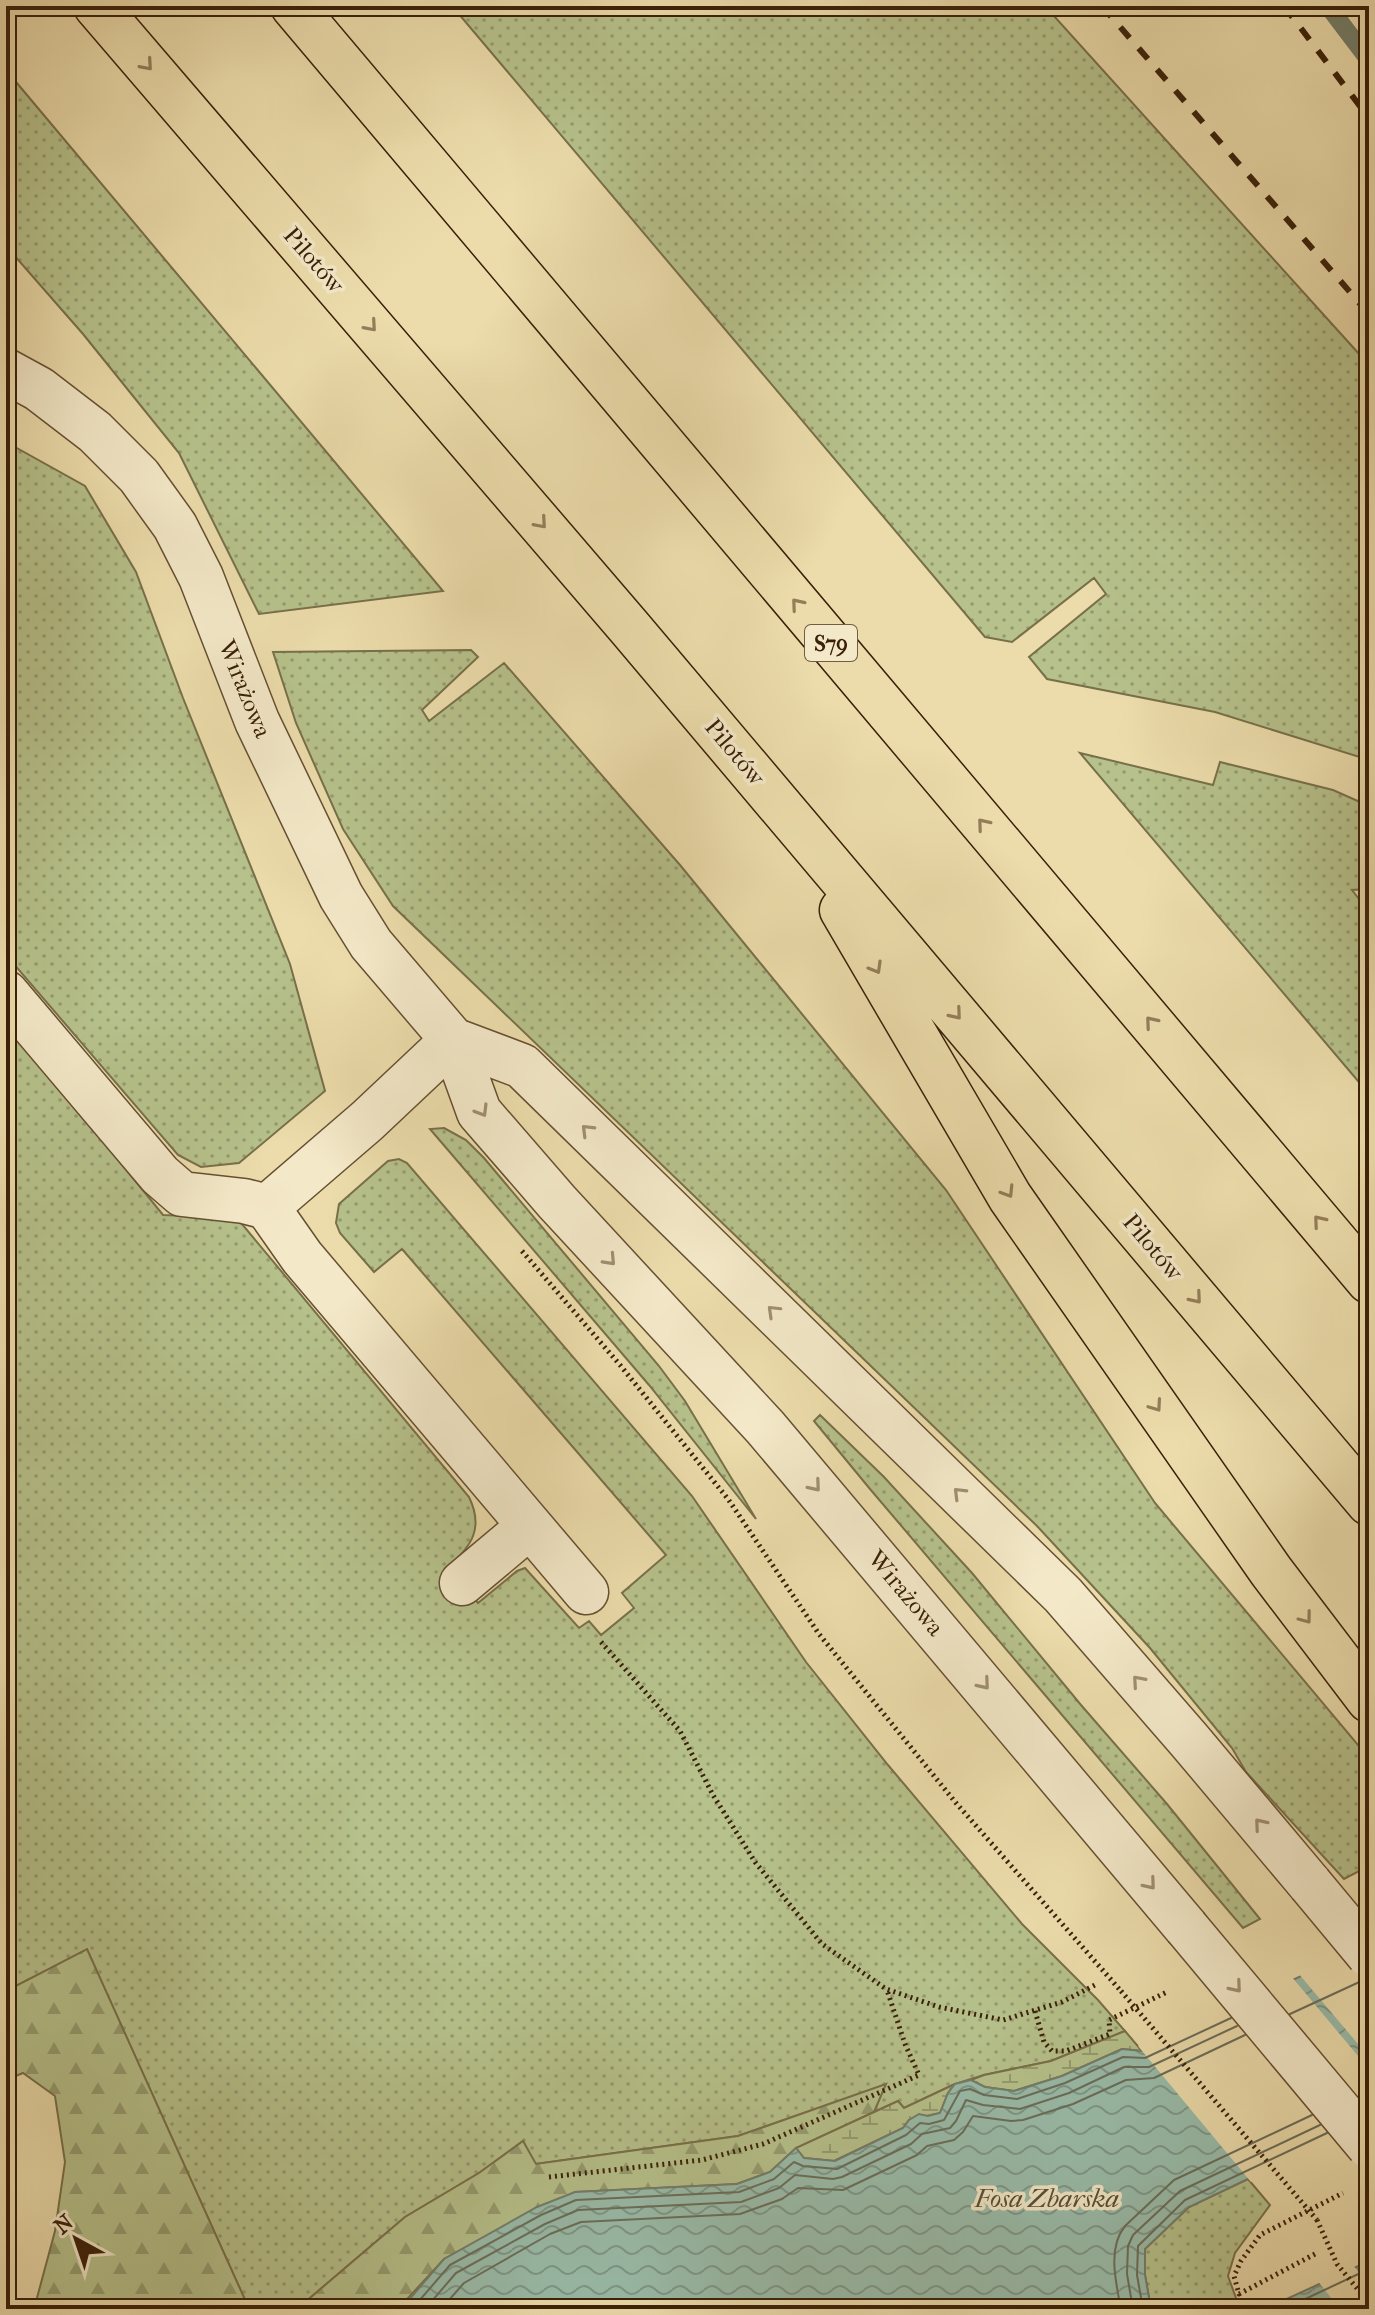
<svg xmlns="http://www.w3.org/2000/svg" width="1375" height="2315" viewBox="0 0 1375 2315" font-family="'IM FELL French Canon',serif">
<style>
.grass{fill:url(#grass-dots);stroke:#78704a;stroke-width:2}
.forest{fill:url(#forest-firs);stroke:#78704a;stroke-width:2}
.wetland{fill:url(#wetland-marsh);stroke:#78704a;stroke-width:2}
.water{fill:url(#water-waves);stroke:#737e6a;stroke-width:2}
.pier{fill:#ecdcab}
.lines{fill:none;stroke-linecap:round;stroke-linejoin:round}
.shore{stroke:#6a6e5a;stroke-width:2}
.stream{stroke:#737e6a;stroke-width:18}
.minor-casing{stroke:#664f32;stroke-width:47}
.highway-casing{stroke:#3a2009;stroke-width:47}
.path{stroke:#3a2009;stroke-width:5;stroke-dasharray:2 4;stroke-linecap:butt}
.minor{stroke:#f3e8c8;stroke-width:44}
.highway{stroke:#ecdcab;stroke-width:44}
.rail{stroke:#3a2009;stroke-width:6;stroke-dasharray:14 14;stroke-linecap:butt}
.minor-bridge-casing{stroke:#664f32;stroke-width:47;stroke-linecap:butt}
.path-bridge{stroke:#3a2009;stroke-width:5;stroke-dasharray:2 4;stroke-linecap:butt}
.minor-bridge{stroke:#f3e8c8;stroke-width:44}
.oneway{stroke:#937e5a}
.oneway2{stroke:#a08e72}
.labels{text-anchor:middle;stroke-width:7;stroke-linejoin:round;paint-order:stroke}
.shield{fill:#f3e8c8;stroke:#725c42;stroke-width:2}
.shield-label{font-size:22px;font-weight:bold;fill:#3a2009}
.street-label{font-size:24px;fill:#3a2009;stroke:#f3e8c8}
.water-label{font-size:26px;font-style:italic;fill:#564f39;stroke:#f3e8c8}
</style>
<defs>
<pattern id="grass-dots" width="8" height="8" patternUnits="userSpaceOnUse" patternTransform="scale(2)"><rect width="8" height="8" fill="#b6c18b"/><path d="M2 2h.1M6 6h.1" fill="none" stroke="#959c70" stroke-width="1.8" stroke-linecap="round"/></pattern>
<pattern id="forest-firs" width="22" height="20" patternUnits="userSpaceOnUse" patternTransform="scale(2)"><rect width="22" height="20" fill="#b6c18b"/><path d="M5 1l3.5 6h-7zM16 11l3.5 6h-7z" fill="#959c70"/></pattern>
<pattern id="wetland-marsh" width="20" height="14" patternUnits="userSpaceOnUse" patternTransform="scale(2)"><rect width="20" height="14" fill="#b6c18b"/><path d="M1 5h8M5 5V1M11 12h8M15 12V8" fill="none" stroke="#959c70"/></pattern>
<pattern id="water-waves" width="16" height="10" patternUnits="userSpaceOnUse" patternTransform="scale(2)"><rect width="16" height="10" fill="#99bcaa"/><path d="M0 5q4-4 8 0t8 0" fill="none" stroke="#7e9889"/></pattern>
</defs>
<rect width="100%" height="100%" fill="#ecdcab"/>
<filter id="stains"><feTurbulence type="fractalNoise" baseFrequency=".0025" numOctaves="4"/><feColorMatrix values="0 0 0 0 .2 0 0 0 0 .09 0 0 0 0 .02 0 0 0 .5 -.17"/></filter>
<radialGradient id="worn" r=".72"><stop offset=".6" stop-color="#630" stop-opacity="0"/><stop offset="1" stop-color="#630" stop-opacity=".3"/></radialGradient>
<path class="grass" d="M452,6H1045L1369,365V760L1215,712L1047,679L1029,657L1106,594L1094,578L1012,642L985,637Z
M6,70L443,591L259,614L179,453L83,334L6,246Z
M6,442L85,486L136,572L183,698L290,964L325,1091L239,1163L201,1167L178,1155L6,955Z
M471,650L478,657L422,710L429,721L504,663L680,865L946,1190L1155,1503L1369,1758V1866L1344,1879L1246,1772L1232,1748L1150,1648L1037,1526L393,906L343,829L296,723L273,652Z
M1080,753L1213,785L1220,762L1333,790L1369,806V889L1352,890L1369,912V1094Z
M6,1022L163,1215L237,1218L469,1497C484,1528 472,1546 448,1567L478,1603L517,1571L525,1568L579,1628L589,1621L601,1635L634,1608L622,1593L666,1555L402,1249L374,1272L340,1233L336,1223L339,1204L388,1161L399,1159L407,1163L692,1496L806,1662L888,1765L1022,1924L1098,2000L1125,2031L1051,2061L984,2075L955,2084L904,2108L898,2101L874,2112L885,2085L738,2136L535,2164L523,2141L479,2173L405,2217L297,2309H254L246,2302L87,1950L6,1991Z
M444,1128L466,1140L484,1158L659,1366L685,1401L756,1519L649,1385L430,1129Z
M820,1415L884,1477L972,1573L1081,1705L1167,1804L1260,1919L1243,1928L870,1489L814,1421Z
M1248,2179L1270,2205L1235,2253L1228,2276L1240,2309H1151L1145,2275V2249L1189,2207Z"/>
<path class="forest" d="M87,1949L246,2302L254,2309H34L55,2231L65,2162L55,2096L23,2073L6,2080V1991Z
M886,2084L874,2112L796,2148L770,2172L737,2184L575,2192L444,2259L398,2309H297L405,2217L479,2173L523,2141L536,2164L738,2136Z"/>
<path class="wetland" d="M1125,2031L1142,2051L1122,2049L1062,2076L1014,2091L985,2087L971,2080L984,2075L1051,2061Z
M955,2084L948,2093L940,2113L909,2120L903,2128L834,2161L804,2158L796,2148L898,2101L904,2108Z"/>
<path class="water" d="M1369,1944V2121L1189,2207L1145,2249V2275L1151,2309H401L444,2259L537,2207L575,2192L737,2184L770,2172L796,2148L804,2158L835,2161L903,2128L909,2120L919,2114L928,2116L940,2113L948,2093L955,2084L971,2080L985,2087L1014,2091L1062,2076L1122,2049L1142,2051Z
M1369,2261V2289L1327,2309H1265Z"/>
<path class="pier" d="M1369,1940V2057L1298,1973Z
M1291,1976L1369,2069V2126L1251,2182L1138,2046Z
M1352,2264L1369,2285V2294L1339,2308L1317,2280Z"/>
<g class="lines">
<path class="shore" d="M1290,2014L1368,1978
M412,2309L450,2265L541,2215L576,2200L739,2192L774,2179L794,2162L803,2166L837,2169L906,2135L920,2123L929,2124L944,2120L960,2091L970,2089L984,2095L1017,2099L1065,2083L1123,2057L1145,2058L1231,2018
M425,2309L456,2273L545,2224L578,2210L741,2202L779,2188L795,2175L833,2179L842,2177L911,2144L922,2134L950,2128L956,2121L966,2100L983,2105L1020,2109L1069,2093L1124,2067H1149L1237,2026
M441,2309L464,2283L550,2234L581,2222L740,2214L782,2199L798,2188L843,2190L917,2155L927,2146L954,2140L963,2132L973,2116L1011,2121L1023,2120L1073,2104L1126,2080L1154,2078L1245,2035
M1121,2309C1116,2283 1107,2248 1125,2226L1174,2180L1312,2115
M1133,2309L1127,2274L1128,2246L1133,2235L1180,2191L1320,2125
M1143,2309L1137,2275L1138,2246L1185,2200L1327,2133
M1284,2309L1369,2269"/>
<path class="stream" d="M1328,6L1369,60"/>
<g class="minor-casing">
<path id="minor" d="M6,371L39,389L95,432L139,476L175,526L201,577L257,721L341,896L371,944L453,1040L479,1112L557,1202L765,1427L1186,1927
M6,993L160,1175L182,1194L244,1201L267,1207
M453,1040L522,1066L1063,1595L1189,1740L1310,1884
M453,1040L367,1121L267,1207L302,1257L586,1592
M462,1583L530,1526"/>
</g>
<g class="highway-casing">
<path id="highway" d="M96,6L629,627L1369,1503
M293,6L1369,1281
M842,910L1010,1197L1271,1571L1369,1700"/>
</g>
<path class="path" d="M522,1251L620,1365L728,1499L819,1634L956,1803L1121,1991
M601,1642L680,1731L713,1795L755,1862L822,1944L886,1989L939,2007L1003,2020L1062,2002L1095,1985
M1035,2011L1044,2042L1052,2051H1066L1110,2034L1109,2020L1167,1992
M549,2177L702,2160L763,2144L919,2075L905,2044L887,1990
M1317,2220L1337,2264L1369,2303
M1315,2254L1239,2294L1234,2276L1241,2261L1260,2235L1343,2193"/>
<use href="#minor" class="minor"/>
<use href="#highway" class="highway"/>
<path class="rail" d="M1102,6L1369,314
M1284,6L1369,118"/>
<g class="minor-bridge-casing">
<path id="minor-bridge" d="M1310,1884L1369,1955
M1186,1927L1369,2146"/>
</g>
<path class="path-bridge" d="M1121,1991L1317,2220"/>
<use href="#minor-bridge" class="minor-bridge"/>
</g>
<defs><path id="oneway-chevron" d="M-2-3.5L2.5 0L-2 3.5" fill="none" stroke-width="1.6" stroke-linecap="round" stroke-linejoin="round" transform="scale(2)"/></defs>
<g class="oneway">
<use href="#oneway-chevron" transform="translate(147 65) rotate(49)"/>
<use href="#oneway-chevron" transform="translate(371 326) rotate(49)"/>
<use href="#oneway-chevron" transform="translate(541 523) rotate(49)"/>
<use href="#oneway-chevron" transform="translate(797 604) rotate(-130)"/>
<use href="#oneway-chevron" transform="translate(983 824) rotate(-130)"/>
<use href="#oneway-chevron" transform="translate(876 968) rotate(60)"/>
<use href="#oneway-chevron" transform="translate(956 1014) rotate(50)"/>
<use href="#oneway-chevron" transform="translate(1151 1022) rotate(-130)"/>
<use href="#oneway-chevron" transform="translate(1008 1192) rotate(58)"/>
<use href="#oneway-chevron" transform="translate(1319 1221) rotate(-130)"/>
<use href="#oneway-chevron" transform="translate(1196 1298) rotate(50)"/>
<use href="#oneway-chevron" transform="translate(1156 1406) rotate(55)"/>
<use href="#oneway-chevron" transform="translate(1306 1618) rotate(53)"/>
</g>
<g class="oneway2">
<use href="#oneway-chevron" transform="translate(482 1111) rotate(59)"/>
<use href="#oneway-chevron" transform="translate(587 1130) rotate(-135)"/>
<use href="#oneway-chevron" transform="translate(610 1260) rotate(47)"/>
<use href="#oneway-chevron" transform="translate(773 1311) rotate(-136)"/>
<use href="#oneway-chevron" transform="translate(815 1486) rotate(50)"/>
<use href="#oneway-chevron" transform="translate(959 1493) rotate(-135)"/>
<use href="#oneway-chevron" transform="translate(1138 1681) rotate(-131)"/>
<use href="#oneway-chevron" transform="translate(984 1684) rotate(50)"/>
<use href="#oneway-chevron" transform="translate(1260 1824) rotate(-130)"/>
<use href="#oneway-chevron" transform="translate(1150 1884) rotate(50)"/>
<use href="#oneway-chevron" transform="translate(1236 1987) rotate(50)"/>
</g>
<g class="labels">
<rect class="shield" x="805" y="625" width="52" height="36" rx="6"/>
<g class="shield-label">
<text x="831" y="651">S79</text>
</g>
<g class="street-label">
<text transform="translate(314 260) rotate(49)" y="8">Pilotów</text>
<text transform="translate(245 689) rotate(68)" y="8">Wirażowa</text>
<text transform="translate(735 752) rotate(50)" y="8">Pilotów</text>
<text transform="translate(1153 1247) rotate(50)" y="8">Pilotów</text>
<text transform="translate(906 1593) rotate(50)" y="8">Wirażowa</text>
</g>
<g class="water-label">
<text x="1047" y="2207">Fosa Zbarska</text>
</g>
</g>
<rect width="1375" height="2315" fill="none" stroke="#ecdcab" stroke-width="32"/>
<rect x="8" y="8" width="1359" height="2299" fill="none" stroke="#3a2009" stroke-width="4"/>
<rect x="16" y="16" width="1343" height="2283" fill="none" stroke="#3a2009" stroke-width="2"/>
<g transform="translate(76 2239) rotate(320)" stroke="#f3e8c8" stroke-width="6" paint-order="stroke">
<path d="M0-6L14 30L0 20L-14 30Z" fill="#3a2009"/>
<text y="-12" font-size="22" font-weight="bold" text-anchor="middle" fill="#3a2009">N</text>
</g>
<rect width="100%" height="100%" filter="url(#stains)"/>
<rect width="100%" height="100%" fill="url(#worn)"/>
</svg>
